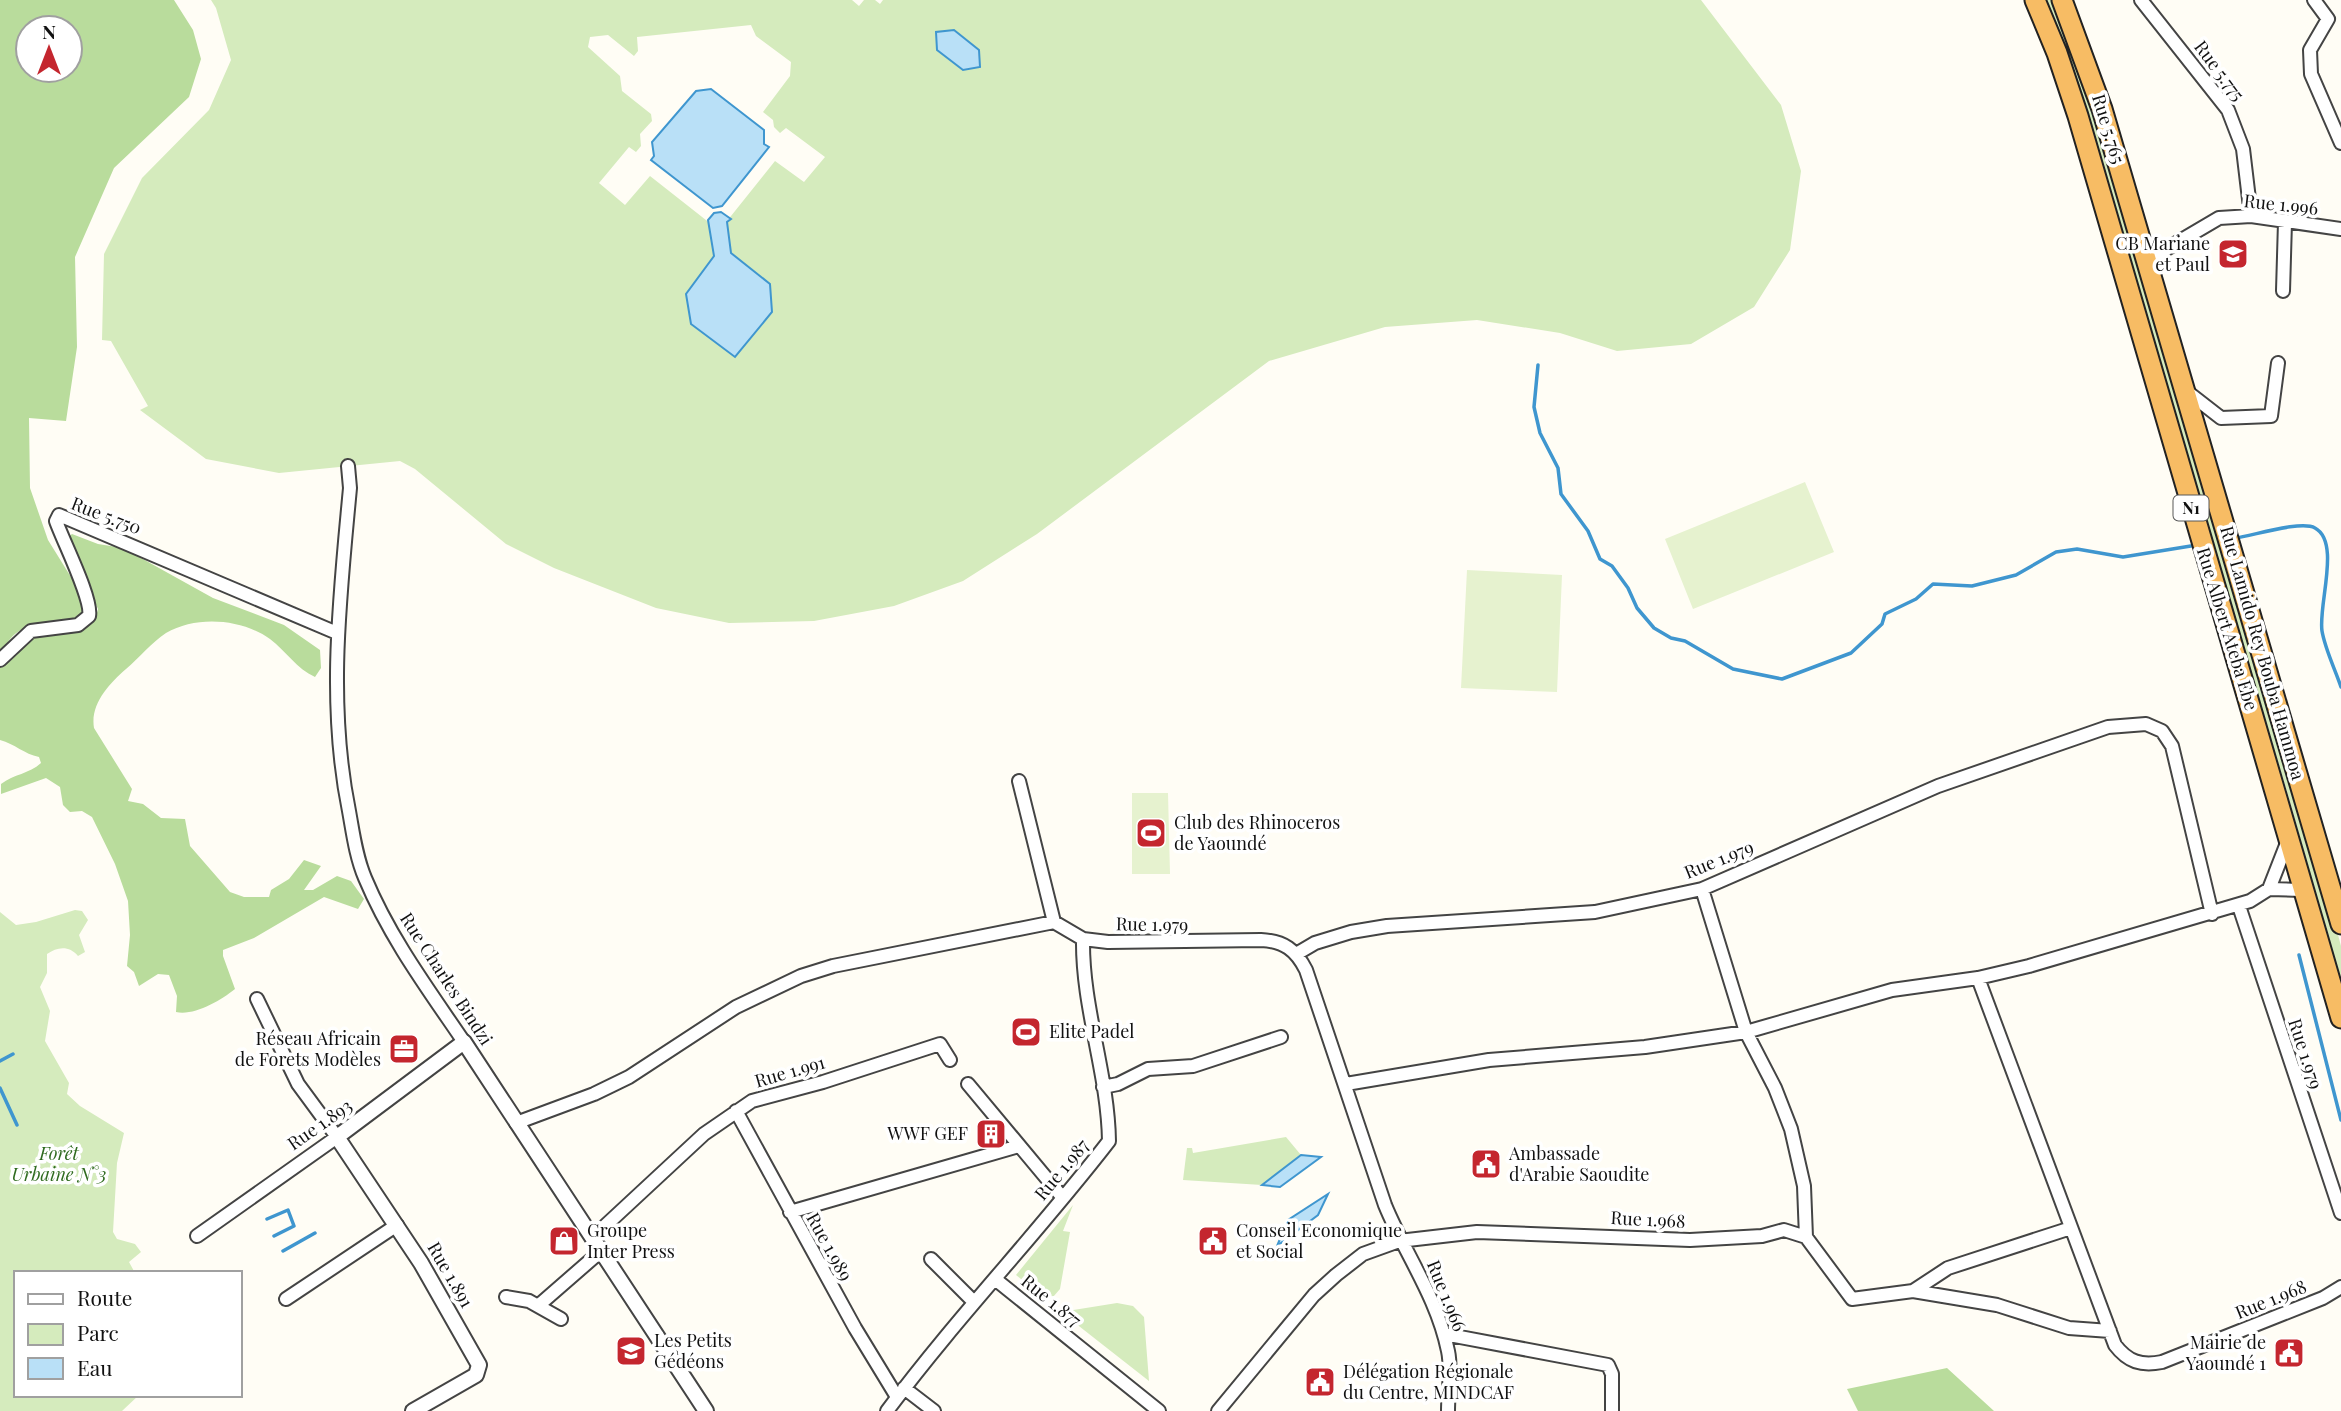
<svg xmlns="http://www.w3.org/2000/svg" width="2341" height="1411" viewBox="0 0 2341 1411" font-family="'Playfair Display',serif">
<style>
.green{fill:#d5ebbd;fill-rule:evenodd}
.forest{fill:#b9dc9c;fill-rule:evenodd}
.pitch{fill:#e6f2cf}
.water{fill:#b9e0f7;stroke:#3f96cf;stroke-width:2}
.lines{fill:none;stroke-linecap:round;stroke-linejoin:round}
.stream{stroke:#3f96cf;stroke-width:3.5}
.minor-casing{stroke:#444;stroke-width:16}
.tertiary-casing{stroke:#444;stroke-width:18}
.trunk-casing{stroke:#222;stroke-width:23}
.minor{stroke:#fff;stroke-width:12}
.tertiary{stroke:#fff;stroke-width:14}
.trunk{stroke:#f7bc64;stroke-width:19}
.labels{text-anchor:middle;stroke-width:7;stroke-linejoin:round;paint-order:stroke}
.shield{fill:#fff;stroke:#585858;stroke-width:2}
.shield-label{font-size:16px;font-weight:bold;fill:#111}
.street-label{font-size:18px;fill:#111;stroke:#fff}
.poi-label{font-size:18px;fill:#111;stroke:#fff;text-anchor:start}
.park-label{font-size:18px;font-style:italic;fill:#2f6b1f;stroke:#fff}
</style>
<rect width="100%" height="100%" fill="#fffdf5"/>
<path class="green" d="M211,0H852L859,6L864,0H875L880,4L883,0H1701L1781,105L1801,171L1790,250L1754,307L1691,344L1617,351L1560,333L1477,320L1385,327L1269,361L1037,534L963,581L894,606L814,621L729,623L656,608L554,568L506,544L415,469L400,461L279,473L206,459L140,410L148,406L111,341L102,340L104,254L142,178L209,110L231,60L216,8ZM751,25L756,36L791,62L790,76L763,112L773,120L774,127L780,133L786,128L825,157L804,182L775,161L727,221L731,253L770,284L686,294L714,256L711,224L650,176L625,205L599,183L629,147L636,152L641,146L640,134L652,121L651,114L622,91L620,76L588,47L590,37L608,35L634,56L638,51L637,37Z
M2043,0H2055L2089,89L2327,893L2341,946V983L2288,795Z
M75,910L82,911L88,920L79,935L85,952L78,956C69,945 57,947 47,954V973L40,987L50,1011L45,1041L69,1083L67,1094L80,1106L124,1133L117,1163L113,1232L117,1239L135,1244L141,1252L129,1262L135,1273H16V1395H139L122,1411H0V912L16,925L36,922Z
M1286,1137L1301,1155L1262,1185L1183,1180L1187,1148H1192L1193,1153Z
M1073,1205L1063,1231L1070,1232L1060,1289L1053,1297L1045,1291L1041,1295L1016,1275Z
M1117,1303L1133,1306L1144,1317L1149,1381L1061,1312Z"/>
<path class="forest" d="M0,0H174L193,30L201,59L189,97L114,168L75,257L77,347L66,421L29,418L30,488L48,540L84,598L85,608L81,617C60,625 33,619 15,634C9,639 5,647 0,652ZM28,28H70V70H28Z
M72,534L98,544L123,548L213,598L284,625L320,650L321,668L315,677C297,669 286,651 270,639C242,619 197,615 166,633C152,642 139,658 126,669C109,684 90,704 94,728L132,789L128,801L143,804L161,818L185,819L190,846L230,892L244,897H269L271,890L289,879L304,860L321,866L304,890H313L337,876L351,881L364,899L358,909L324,897L254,938L223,950V956L235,989C220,1001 194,1016 176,1012L177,996L169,975L158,974L139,986L134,972L127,966L130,935L128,901L115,864L92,817L82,811L70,812L63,805L60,787L46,778L1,794V784C14,774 29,774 41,763L39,757C24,754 15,744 0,740V668C10,657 21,638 37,634C61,628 91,641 98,609L66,539Z
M1947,1368L1994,1411H1858L1847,1389Z"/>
<path class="pitch" d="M1805,482L1834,552L1693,609L1665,539Z
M1467,570L1562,575L1557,692L1461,688Z
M1132,793H1168L1170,874H1132Z"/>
<path class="water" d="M954,30L979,50L980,67L963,70L937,50L936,32Z
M711,89L764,130V144L769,147L722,206L713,208L651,160L654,156L652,142L696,91Z
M721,212L731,219L727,222L731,253L770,284L772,312L735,357L691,324L686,294L714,256L708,220L714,213Z
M1301,1155L1321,1157L1280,1187L1262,1185Z
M1328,1194L1318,1215L1277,1246L1288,1220Z"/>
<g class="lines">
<path class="stream" d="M1538,365L1534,407L1540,433L1558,468L1561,494L1588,531L1600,559L1612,566L1628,588L1637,608L1654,628L1671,638L1685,641L1733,669L1782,679L1851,653L1882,624L1885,614L1916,599L1933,584L1972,586L2016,575L2056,552L2077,549L2123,557L2197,545
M2235,538C2252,536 2301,520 2315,528C2341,542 2318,605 2322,631C2325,649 2335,669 2341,687
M2299,955L2341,1120
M0,1061L13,1054
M0,1088L17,1125
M267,1219L288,1210L294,1226L274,1236
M283,1251L315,1233"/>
<g class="minor-casing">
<path id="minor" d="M2141,0L2228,110L2243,149L2251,216
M2314,0L2328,19L2310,50L2311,74L2341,143
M2146,261L2219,218L2251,216L2341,229
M2283,291L2285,222
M2185,390L2221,418L2271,416L2278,363
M348,466L350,488C340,596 327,703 349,811C353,833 356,857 365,878C390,938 428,989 464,1042
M0,660L31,631L78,625L89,616C93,600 63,541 56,521L59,515L337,633
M1019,781L1054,922
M1702,889L1746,1032L1775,1088L1791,1129L1804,1186L1806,1237
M2269,889L2301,890
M2239,906L2341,1213
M1298,953L1315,943L1351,932L1387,926L1595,912L1702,889L1938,786L2108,727L2146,724L2162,731L2172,746L2212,914
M1978,978L2115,1345C2128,1362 2141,1366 2162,1362L2323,1298L2341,1287
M968,1084L1063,1198
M1346,1084L1489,1060L1645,1047L1746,1032L1892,990L1978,978L2029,966L2250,901L2269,889L2287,843
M1103,1087L1118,1084L1148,1069L1193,1066L1281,1037
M736,1111L855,1328L897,1397
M516,1123L594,1094L629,1077L736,1007L801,976L833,966L1054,922L1083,939L1108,942L1261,940C1284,941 1296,950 1306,970L1385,1205C1405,1254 1437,1297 1448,1351C1452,1369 1448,1392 1448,1411
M790,1212L1019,1146
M197,1236L337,1137L298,1084L257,999
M592,1238L704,1134L752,1101L823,1082L940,1044L950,1060
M931,1259L973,1301
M995,1279L1159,1411
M1913,1291L1948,1268L2071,1228
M506,1297L529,1301L561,1319
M286,1299L397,1225
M539,1305L601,1251
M1444,1334L1608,1365L1612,1374V1411
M904,1388L934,1411
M887,1411C957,1317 1038,1233 1109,1141C1108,1073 1082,1008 1083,939
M1218,1411L1314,1295L1336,1275L1363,1254L1399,1241L1477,1232L1690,1240L1762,1236L1784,1230L1806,1237L1852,1299L1913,1291L1997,1305L2069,1328L2110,1331"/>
</g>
<g class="tertiary-casing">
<path id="tertiary" d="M413,1411L476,1375L479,1365L421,1263L337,1137L464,1042L706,1411"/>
</g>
<g class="trunk-casing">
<path id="trunk" d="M2035,0L2057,53L2078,116L2341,1018
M2062,0L2102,109L2341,924"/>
</g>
<use href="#minor" class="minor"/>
<use href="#tertiary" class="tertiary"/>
<use href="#trunk" class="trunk"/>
</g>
<defs>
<g id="school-square" transform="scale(1.575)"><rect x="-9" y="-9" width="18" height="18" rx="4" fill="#c4262e" stroke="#fff"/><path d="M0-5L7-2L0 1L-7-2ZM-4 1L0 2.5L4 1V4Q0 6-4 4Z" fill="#fff"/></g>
<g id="stadium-square" transform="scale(1.575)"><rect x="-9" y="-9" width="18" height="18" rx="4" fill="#c4262e" stroke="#fff"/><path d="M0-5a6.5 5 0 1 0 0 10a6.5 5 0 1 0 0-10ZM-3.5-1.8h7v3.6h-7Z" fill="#fff"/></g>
<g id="office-square" transform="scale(1.575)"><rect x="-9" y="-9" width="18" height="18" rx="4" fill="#c4262e" stroke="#fff"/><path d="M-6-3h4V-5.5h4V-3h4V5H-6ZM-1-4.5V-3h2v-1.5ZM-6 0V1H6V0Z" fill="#fff"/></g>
<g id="building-square" transform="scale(1.575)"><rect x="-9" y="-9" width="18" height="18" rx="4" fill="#c4262e" stroke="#fff"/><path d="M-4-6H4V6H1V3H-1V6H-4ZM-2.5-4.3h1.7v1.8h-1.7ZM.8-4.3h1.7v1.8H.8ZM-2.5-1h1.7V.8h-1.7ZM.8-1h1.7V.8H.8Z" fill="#fff"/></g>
<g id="civic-square" transform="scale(1.575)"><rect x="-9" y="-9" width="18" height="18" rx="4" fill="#c4262e" stroke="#fff"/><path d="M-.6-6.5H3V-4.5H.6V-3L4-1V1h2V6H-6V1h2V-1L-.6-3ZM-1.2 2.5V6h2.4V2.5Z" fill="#fff"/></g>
<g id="shop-square" transform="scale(1.575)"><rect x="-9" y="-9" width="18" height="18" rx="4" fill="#c4262e" stroke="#fff"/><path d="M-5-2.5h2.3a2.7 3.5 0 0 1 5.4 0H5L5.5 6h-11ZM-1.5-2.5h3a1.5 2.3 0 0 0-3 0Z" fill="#fff"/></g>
</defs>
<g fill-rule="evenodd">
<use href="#school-square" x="2233" y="254"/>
<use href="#stadium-square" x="1151" y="833"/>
<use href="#stadium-square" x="1026" y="1032"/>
<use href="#office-square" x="404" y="1049"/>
<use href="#building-square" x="991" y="1134"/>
<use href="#civic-square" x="1486" y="1164"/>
<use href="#shop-square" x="564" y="1241"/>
<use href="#civic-square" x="1213" y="1241"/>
<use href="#school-square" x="631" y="1351"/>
<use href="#civic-square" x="2289" y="1353"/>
<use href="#civic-square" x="1320" y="1382"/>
</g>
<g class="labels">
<rect class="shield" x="2173.5" y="495.5" width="35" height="25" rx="5"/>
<g class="shield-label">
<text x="2191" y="514">N1</text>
</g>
<g class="street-label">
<text transform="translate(2219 71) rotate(53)" y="6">Rue 5.775</text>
<text transform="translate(2108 129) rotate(73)" y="6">Rue 5.765</text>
<text transform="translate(2281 205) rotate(6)" y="6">Rue 1.996</text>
<text transform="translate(106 516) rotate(21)" y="6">Rue 5.750</text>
<text transform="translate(2227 629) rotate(73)" y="6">Rue Albert Ateba Ebe</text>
<text transform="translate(2262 653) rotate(74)" y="6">Rue Lamido Rey Bouba Hammoa</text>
<text transform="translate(1719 860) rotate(-22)" y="6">Rue 1.979</text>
<text transform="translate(1152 925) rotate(1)" y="6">Rue 1.979</text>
<text transform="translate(446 979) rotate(57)" y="6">Rue Charles Bindzi</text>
<text transform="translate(2305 1054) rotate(72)" y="6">Rue 1.979</text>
<text transform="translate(790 1072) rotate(-16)" y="6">Rue 1.991</text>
<text transform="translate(320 1125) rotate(-35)" y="6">Rue 1.893</text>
<text transform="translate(1062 1170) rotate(-50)" y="6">Rue 1.987</text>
<text transform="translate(1648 1220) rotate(3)" y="6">Rue 1.968</text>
<text transform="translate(829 1247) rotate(61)" y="6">Rue 1.989</text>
<text transform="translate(450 1275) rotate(60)" y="6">Rue 1.891</text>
<text transform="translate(1446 1296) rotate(68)" y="6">Rue 1.966</text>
<text transform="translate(2271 1300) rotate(-22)" y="6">Rue 1.968</text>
<text transform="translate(1051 1301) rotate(39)" y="6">Rue 1.877</text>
</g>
<g class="poi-label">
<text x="2210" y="250" text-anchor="end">CB Mariane<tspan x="2210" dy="21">et Paul</tspan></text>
<text x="1174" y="829">Club des Rhinoceros<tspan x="1174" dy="21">de Yaoundé</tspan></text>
<text x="1049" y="1038">Elite Padel</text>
<text x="381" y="1045" text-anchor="end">Réseau Africain<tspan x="381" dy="21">de Forets Modèles</tspan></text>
<text x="968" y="1140" text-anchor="end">WWF GEF</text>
<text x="1509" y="1160">Ambassade<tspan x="1509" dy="21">d'Arabie Saoudite</tspan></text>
<text x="587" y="1237">Groupe<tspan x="587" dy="21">Inter Press</tspan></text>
<text x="1236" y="1237">Conseil Economique<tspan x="1236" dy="21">et Social</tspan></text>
<text x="654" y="1347">Les Petits<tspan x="654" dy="21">Gédéons</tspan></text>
<text x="2266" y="1349" text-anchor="end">Mairie de<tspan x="2266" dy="21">Yaoundé 1</tspan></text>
<text x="1343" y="1378">Délégation Régionale<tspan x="1343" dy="21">du Centre, MINDCAF</tspan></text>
</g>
<g class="park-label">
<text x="59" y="1160">Forêt<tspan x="59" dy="21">Urbaine N°3</tspan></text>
</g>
</g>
<rect x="14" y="1271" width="228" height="126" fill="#ffffff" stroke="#a0a0a0" stroke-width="2"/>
<rect x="28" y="1294" width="35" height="10" fill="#ffffff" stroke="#a0a0a0" stroke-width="2"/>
<text x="77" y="1306" font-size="21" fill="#111111">Route</text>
<rect x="28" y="1324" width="35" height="21" fill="#d5ebbd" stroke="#a0a0a0" stroke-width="2"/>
<text x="77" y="1341" font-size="21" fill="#111111">Parc</text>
<rect x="28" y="1358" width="35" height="21" fill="#b9e0f7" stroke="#a0a0a0" stroke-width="2"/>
<text x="77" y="1376" font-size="21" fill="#111111">Eau</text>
<g transform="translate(49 49)"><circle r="33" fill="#ffffff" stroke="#a0a0a0" stroke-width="2"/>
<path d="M0-5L12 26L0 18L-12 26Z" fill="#c4262e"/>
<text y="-10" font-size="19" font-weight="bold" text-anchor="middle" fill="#111111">N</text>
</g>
</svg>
